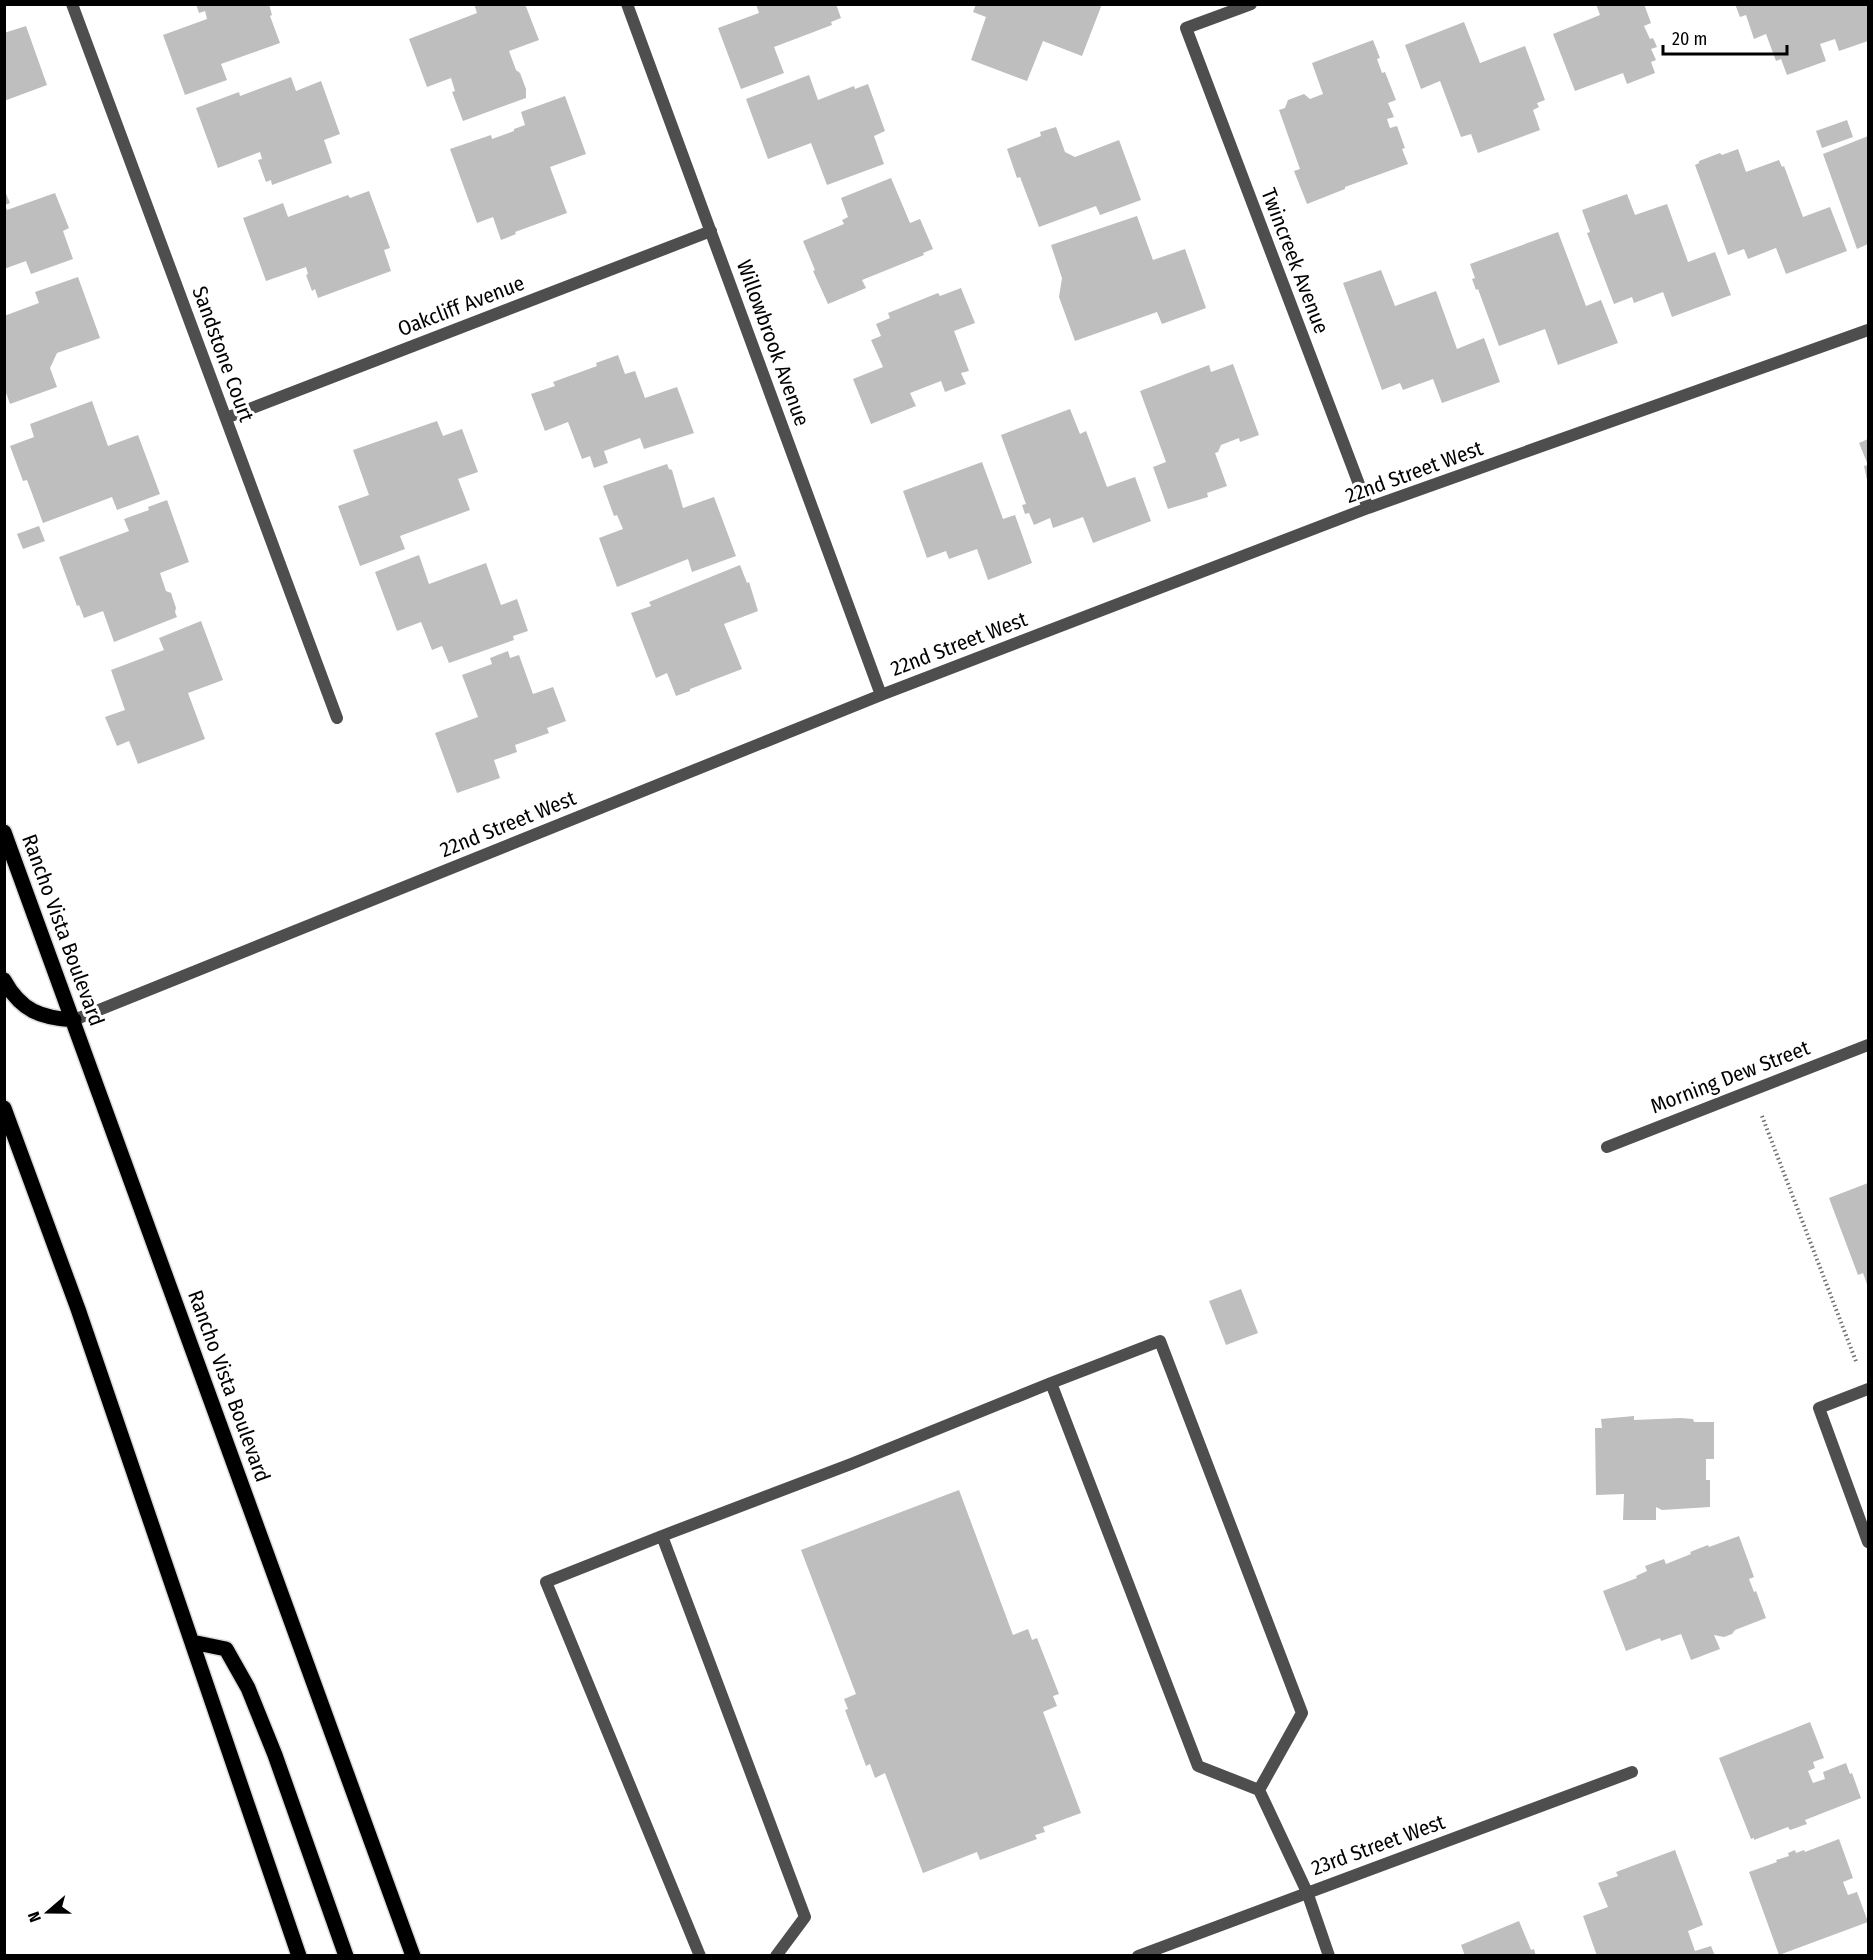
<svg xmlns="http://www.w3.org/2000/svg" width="1873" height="1960" viewBox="0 0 1873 1960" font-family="'Fira Sans Condensed',sans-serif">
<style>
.building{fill:#bebebe}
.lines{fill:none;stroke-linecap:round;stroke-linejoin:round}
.primary-casing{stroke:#dbdbdb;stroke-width:18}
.path{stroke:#707070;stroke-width:4;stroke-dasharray:1.5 3;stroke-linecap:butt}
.service{stroke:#4e4e4e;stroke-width:12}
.minor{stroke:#4e4e4e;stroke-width:12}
.primary{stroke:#000;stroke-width:15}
.labels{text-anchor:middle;stroke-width:6;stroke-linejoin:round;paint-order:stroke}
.street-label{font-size:21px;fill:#000;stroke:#fff}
</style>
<rect width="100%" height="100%" fill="#fff"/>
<path class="building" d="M196,4H269L272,15L270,16L280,43L221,64L227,80L185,95L163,35L207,19L205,11L199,13Z
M474,4H525L539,40L509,51L516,70L520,73L526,89V98L463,121L452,92L455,91L451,78L427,87L409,39L477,13Z
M756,4H836L841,18L831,22L832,25L774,47L784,73L741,89L718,28L759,13Z
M976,4H1102L1082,56L1043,41L1027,81L971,60L986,17L973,12Z
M1596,4H1644L1651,23L1644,26L1650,39L1653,38L1657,47L1651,49L1656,60L1651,62L1655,73L1627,84L1623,73L1575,91L1553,34L1600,15Z
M1735,4H1868V41L1839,51L1835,39L1820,44L1826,61L1787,75L1781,59L1776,61L1766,34L1754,39L1746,15L1740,17Z
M1464,22L1480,63L1525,46L1545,100L1537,103L1539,107L1533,110L1540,130L1478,153L1471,134L1461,137L1440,81L1421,89L1405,45Z
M26,26L47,85L4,101V33Z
M1373,40L1380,58L1377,59L1382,73L1385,72L1396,100L1388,103L1394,117L1387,119L1390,128L1397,126L1405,148L1402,149L1408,164L1345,187V189L1307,204L1294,171L1300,169L1279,110L1285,108L1288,100L1304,94L1310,99L1323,94L1312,63Z
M809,75L818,100L854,86L855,89L868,84L885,131L874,136L884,164L827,185L811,143L768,159L746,99Z
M291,77L296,91L321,81L340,134L324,140L332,163L272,185L271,180L266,182L258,160L262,159L260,152L218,168L196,108L239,92L240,96Z
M565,96L586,154L550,167L567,213L515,232L516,234L501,240L493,217L477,223L450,149L491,135L492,139L514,131V129L525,125L521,112Z
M1847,120L1853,137L1822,148L1816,131Z
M1056,127L1065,152L1075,157L1119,140L1141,200L1100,215L1096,206L1039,227L1020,177L1017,178L1007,149L1041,136L1040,132Z
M1868,136V244L1857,249L1823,154Z
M1738,149L1746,172L1779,160L1782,167L1784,166L1803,217L1830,207L1847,251L1786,274L1776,248L1748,259L1744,249L1728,255L1695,165L1699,163V161L1720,153L1722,155Z
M891,178L910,223L920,219L933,249L923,253L924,255L862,280L866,288L828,304L813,271L815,270L803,241L844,224L842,220L848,217L841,198Z
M4,189L10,203L5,205L7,210L55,193L69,228L63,231L73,259L31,274L26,261L4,269Z
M369,191L390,248L384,250L391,271L318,298L315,289L312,291L306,275L308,274L306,267L266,281L243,218L283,203L288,217L348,195L350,198Z
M1627,194L1635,215L1667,204L1688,262L1715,252L1731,295L1672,317L1663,292L1634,303L1632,297L1614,304L1587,233L1590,232L1582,210Z
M1137,216L1153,260L1185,249L1206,308L1162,324L1157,312L1075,341L1059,297L1062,278L1051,245Z
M1558,232L1586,306L1601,300L1618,343L1558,365L1545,329L1499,346L1478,289L1476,290L1472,279L1475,278L1470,264Z
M1381,270L1395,306L1436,291L1457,349L1484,338L1500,382L1442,403L1433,379L1403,390L1400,383L1382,390L1343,283Z
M78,277L100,338L57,353L50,368L57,387L10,404L4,387V316L39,303L35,292Z
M961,288L975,323L954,331L969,371L961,373L966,384L945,392L941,381L910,393L916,406L871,424L853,379L883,367L871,340L881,336L876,324L890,318L888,313L938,293L940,296Z
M618,355L625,374L635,371L645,398L677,387L694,433L644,449L640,438L604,451L608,463L594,468L590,456L582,459L568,422L545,431L531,394L555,386L553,382L597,366L596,363Z
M1233,364L1259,435L1240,442L1239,438L1221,445L1218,452L1215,453L1227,486L1207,493L1208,497L1168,509L1153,467L1166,462L1140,391L1209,365L1211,372Z
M92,401L108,446L138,435L160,494L117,510L112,497L43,523L27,480L23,481L10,446L34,437L30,424Z
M1070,409L1080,434L1086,431L1107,487L1135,477L1151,521L1093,543L1083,517L1053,528L1050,518L1034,525L1029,513L1025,514L1022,505L1026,504L1001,435Z
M437,421L443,436L462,429L478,472L458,479L470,510L400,536L405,549L360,566L338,506L369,495L353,450Z
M1868,439V485L1864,466L1868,465L1859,443Z
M982,462L1003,519L1015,515L1032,563L988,580L977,549L949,559L946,551L927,558L903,491Z
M667,464L669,469L672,470L683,508L714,497L736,556L692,572L688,559L617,587L599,538L623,529L617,515L614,516L603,486Z
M167,500L189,562L160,573L166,591L171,593L176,608L175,612L177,617L114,642L103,611L84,618L79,605L77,606L59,557L129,531L124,519L149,510L148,507Z
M39,526L45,541L23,549L17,534Z
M419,555L429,584L486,563L501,605L517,599L528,631L513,636L514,640L449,663L442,646L432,650L421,622L397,631L375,572Z
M740,565L747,583L749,582L758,611L724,624L742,669L690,689V691L676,696L667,673L656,678L631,613L651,606L649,602Z
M201,621L223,680L188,693L205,739L138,764L129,741L117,746L105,717L125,710L111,670L164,650L159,638Z
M508,651L510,658L519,655L533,694L553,687L566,721L547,728L549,733L515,745L517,752L494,760L500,778L457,793L435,733L478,717L462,675L492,664L490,658Z
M1868,1183V1287L1863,1273L1858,1275L1829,1198Z
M1241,1289L1258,1333L1226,1345L1209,1301Z
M1634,1416V1420L1681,1418L1693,1419L1694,1422H1714V1459H1706V1480H1710V1507L1662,1510L1656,1507V1520H1623L1624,1494L1596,1495L1595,1428H1602L1601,1419Z
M959,1490L1013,1635L1028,1629L1032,1640L1037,1638L1059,1694L1053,1696L1057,1706L1043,1712L1081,1813L1043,1827L1045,1832L1035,1835L1037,1839L980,1860L977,1852L923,1873L885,1773L875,1778L870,1764L866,1766L845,1710L848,1709L844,1699L856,1694L801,1550Z
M1739,1536L1754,1577L1749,1579L1754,1592L1756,1591L1766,1618L1735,1630L1732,1634L1724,1637L1714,1635L1720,1649L1691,1660L1681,1634L1661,1641L1660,1638L1626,1651L1603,1591L1637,1578L1636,1576L1647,1571L1645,1566L1664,1559L1666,1564L1691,1554L1690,1552L1708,1545L1709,1547Z
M1810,1722L1824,1758L1813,1762L1815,1768L1808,1771L1813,1783L1825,1779L1823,1772L1846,1763L1850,1774L1852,1773L1861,1798L1805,1820L1807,1824L1790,1830L1788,1827L1754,1840V1838L1751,1839L1719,1758Z
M1839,1839L1853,1878L1843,1882L1848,1895L1857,1892L1868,1922L1779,1955L1749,1872L1777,1862L1776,1860L1789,1856L1788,1853L1795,1850L1796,1853L1804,1850L1805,1852Z
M1675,1850L1703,1925L1688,1931L1695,1951L1711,1946L1715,1956H1597L1583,1916L1608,1907L1598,1883L1618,1876L1616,1872Z
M1519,1921L1531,1950L1534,1949L1536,1956H1465L1461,1945Z"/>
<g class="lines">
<g class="primary-casing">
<path id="primary" d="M4,832L413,1956
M4,980C21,1011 41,1018 74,1020
M4,1108L78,1309L299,1956
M192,1642L226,1649L248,1688L275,1755L346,1956"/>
</g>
<path class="path" d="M1762,1116L1857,1364"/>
<path class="service" d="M1051,1383L1160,1341L1302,1713L1259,1790
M662,1536L546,1582L700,1956
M776,1956L805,1917L662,1536L851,1464L1051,1383L1198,1766L1259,1790L1307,1892"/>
<path class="minor" d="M72,4L337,718
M627,4L881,695
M1251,4L1186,28L1368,508
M226,418L711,231
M74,1020L881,695L1368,508L1868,330
M1607,1147L1868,1045
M1868,1389L1819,1408L1868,1542
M1307,1892L1329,1956
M1138,1956L1632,1772"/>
<use href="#primary" class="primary"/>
</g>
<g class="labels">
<g class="street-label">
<text transform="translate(1295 261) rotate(69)" y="7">Twincreek Avenue</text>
<text transform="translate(461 306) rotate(-21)" y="7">Oakcliff Avenue</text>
<text transform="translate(773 343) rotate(70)" y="7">Willowbrook Avenue</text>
<text transform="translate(223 354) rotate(70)" y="7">Sandstone Court</text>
<text transform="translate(1414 472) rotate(-20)" y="7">22nd Street West</text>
<text transform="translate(959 644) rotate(-21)" y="7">22nd Street West</text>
<text transform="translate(508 824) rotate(-22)" y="7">22nd Street West</text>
<text transform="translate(63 930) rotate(70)" y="7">Rancho Vista Boulevard</text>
<text transform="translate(1730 1077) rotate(-21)" y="7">Morning Dew Street</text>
<text transform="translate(229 1386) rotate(70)" y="7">Rancho Vista Boulevard</text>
<text transform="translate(1378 1845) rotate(-20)" y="7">23rd Street West</text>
</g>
</g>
<rect width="1873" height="1960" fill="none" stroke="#000000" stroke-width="12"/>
<g transform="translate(48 1912) rotate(250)" stroke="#ffffff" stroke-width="4.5" paint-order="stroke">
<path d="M0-4.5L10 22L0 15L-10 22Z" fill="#000000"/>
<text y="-9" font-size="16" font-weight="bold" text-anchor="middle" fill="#000000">N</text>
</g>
<path d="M1663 45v9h124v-9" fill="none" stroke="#000000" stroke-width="3"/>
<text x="1672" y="45" font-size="18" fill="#000000" stroke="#ffffff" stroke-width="4.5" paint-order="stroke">20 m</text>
</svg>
